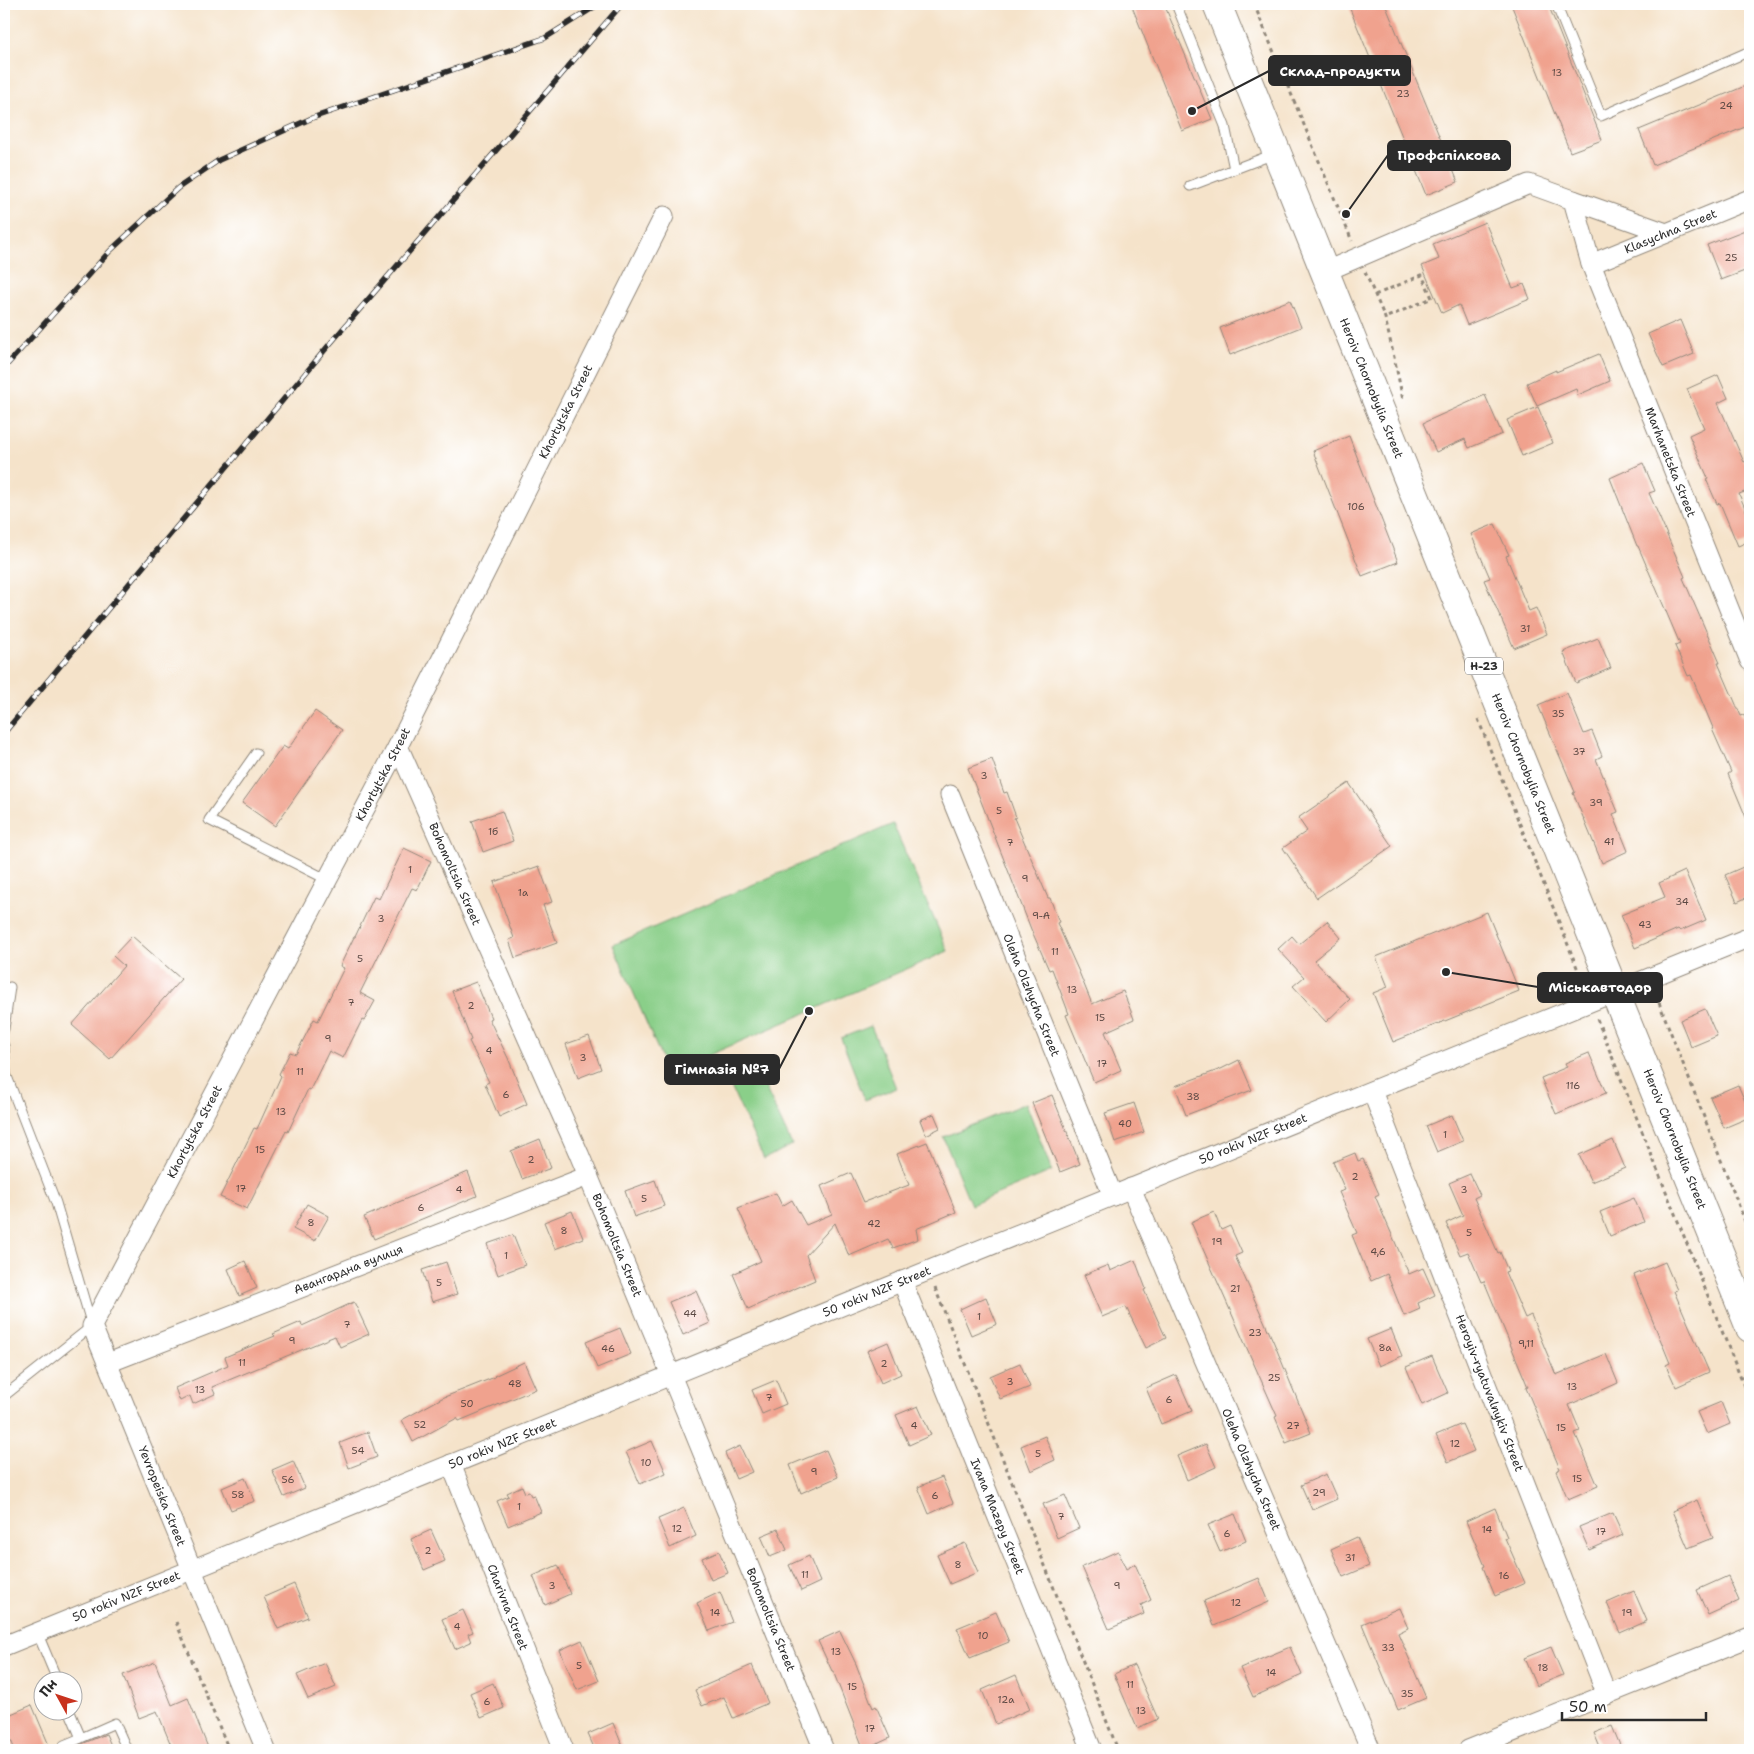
<svg xmlns="http://www.w3.org/2000/svg" width="1754" height="1754" viewBox="0 0 1754 1754" font-family="'Shantell Sans',sans-serif">
<style>
.green{fill:#8acf89;stroke:#5a7d5a}
.building{fill:#f0a28e}
.lines{fill:none;stroke-linecap:round;stroke-linejoin:round}
.lane-casing{stroke:#90877a;stroke-width:11}
.street-casing{stroke:#90877a;stroke-width:21}
.primary-casing{stroke:#90877a;stroke-width:30}
.path{stroke:#90877a;stroke-width:3;stroke-dasharray:4 4;stroke-linecap:butt}
.lane{stroke:#fff;stroke-width:9}
.street{stroke:#fff;stroke-width:19}
.primary{stroke:#fff;stroke-width:28}
.rail-casing{stroke:#2b2b2b;stroke-width:5.5}
.rail{stroke:#fff;stroke-width:4;stroke-dasharray:11;stroke-linecap:butt}
.labels{text-anchor:middle;stroke-width:4;stroke-linejoin:round;paint-order:stroke}
.number-label{font-size:10px;fill:#5c4944}
.shield{fill:#fff;stroke:#6b6b6b;stroke-width:1}
.shield-label{font-size:11px;font-weight:bold;fill:#2b2b2b}
.street-label{font-size:12px;fill:#2b2b2b;stroke:#fff}
.leader{fill:none;stroke:#2b2b2b;stroke-width:2}
.callout-dot{fill:#2b2b2b;stroke:#fff;stroke-width:2}
.callout{fill:#2b2b2b;stroke:#2b2b2b;stroke-width:2}
.callout-label{font-size:14px;text-anchor:middle;font-weight:bold;fill:#fff}
</style>
<rect width="100%" height="100%" fill="#fff"/>
<filter id="ink" filterUnits="userSpaceOnUse"><feTurbulence type="fractalNoise" baseFrequency=".02" numOctaves="2"/><feDisplacementMap in="SourceGraphic" scale="10" xChannelSelector="R" yChannelSelector="G"/><feConvolveMatrix kernelMatrix="1 2 1 2 8 2 1 2 1" color-interpolation-filters="sRGB"/></filter>
<filter id="wash" filterUnits="userSpaceOnUse"><feTurbulence type="fractalNoise" baseFrequency=".0096" numOctaves="4" result="noise"/><feDisplacementMap in="SourceGraphic" scale="20" xChannelSelector="R" yChannelSelector="G"/><feGaussianBlur stdDeviation="1.12" result="paint"/><feColorMatrix in="noise" values="0 0 0 0 0 0 0 0 0 0 0 0 0 0 0 0 0 1.4 0 .05"/><feComposite in="paint" operator="in"/></filter>
<g filter="url(#wash)">
<rect width="100%" height="100%" fill="#f5e3ca"/>
<path class="green" d="M893,824L948,951L668,1073L613,945Z
M871,1026L896,1088L865,1100L841,1038Z
M759,1074L792,1145L764,1159L731,1087Z
M1026,1103L1052,1171L971,1205L943,1137Z"/>
<g id="blocks">
<path class="building" d="M1131,4H1164L1212,119L1182,131Z
M1348,4H1385L1458,182L1426,195Z
M1511,4H1548L1602,140L1570,152Z
M1750,84V125L1653,165L1639,130Z
M1485,222L1513,288L1524,284L1530,299L1467,325L1459,305L1442,313L1422,266L1439,259L1433,244Z
M1750,228V269L1721,280L1707,245Z
M1290,300L1301,327L1230,355L1220,328Z
M1680,320L1694,354L1663,367L1648,334Z
M1599,354L1610,381L1578,395L1576,389L1537,406L1527,383L1556,370V372Z
M1718,375L1728,398L1718,403L1744,462L1750,459V490L1739,494L1750,520V541L1738,546L1720,503L1717,504L1706,479L1708,478L1689,435L1704,428L1687,389Z
M1485,395L1502,434L1469,448L1465,439L1436,452L1423,423Z
M1538,407L1553,443L1522,456L1507,420Z
M1349,436L1398,562L1362,576L1313,451Z
M1643,463L1655,491L1649,493L1685,577L1683,578L1720,663H1718L1741,716L1744,715L1750,729V827L1728,774L1731,772L1712,729L1713,728L1691,675L1688,676L1675,646L1680,644L1638,546H1637L1610,478Z
M1495,524L1509,555L1506,556L1529,611L1536,608L1547,634L1514,648L1484,580L1490,578L1471,534Z
M1598,638L1611,668L1576,683L1563,652Z
M1567,693L1584,734L1592,731L1602,756L1596,759L1618,812L1613,814L1628,851L1602,863L1573,793L1575,792L1538,705Z
M315,711L342,730L275,826L242,803L283,746L288,749Z
M992,759L1004,793L1007,792L1016,817L1014,818L1048,898H1050L1059,922L1057,923L1079,972L1092,1004L1123,991L1134,1019L1105,1032L1121,1070L1094,1082L1066,1015L1069,1014L1052,969L1049,970L1031,929L968,768Z
M1349,783L1392,846L1317,898L1283,848L1307,831L1298,818Z
M502,811L513,841L483,852L472,821Z
M404,848L431,861L417,890L412,888L360,993L375,1001L364,1021L362,1020L343,1058L329,1051L310,1090L308,1089L288,1132L286,1131L247,1209L220,1197L254,1128L257,1129L281,1076L279,1074L290,1052L296,1054L314,1019L318,1021L344,968L340,966L354,937H355L374,897L379,899Z
M1750,864V896L1737,902L1725,875Z
M539,866L552,902L543,905L557,943L515,958L509,940L514,938L494,882Z
M1685,871L1706,920L1680,931L1678,929L1635,948L1621,915L1665,897L1659,883Z
M1487,912L1519,991L1393,1042L1373,993L1388,987L1376,957Z
M1327,921L1341,938L1314,960L1350,999L1326,1022L1293,986L1304,977L1278,949L1292,936L1299,944Z
M132,936L181,979L110,1059L72,1025L124,966L113,956Z
M476,982L491,1018L489,1019L508,1058L527,1104L499,1117L485,1084L489,1082L469,1041L471,1040L452,991Z
M1705,1009L1717,1036L1691,1047L1680,1020Z
M589,1036L601,1069L578,1078L566,1044Z
M1589,1053L1606,1093L1556,1114L1541,1078L1567,1067L1565,1063Z
M1239,1060L1252,1090L1186,1115L1175,1086L1221,1069Z
M1738,1085L1750,1113V1117L1724,1128L1710,1097Z
M1052,1095L1080,1164L1060,1172L1032,1103Z
M1134,1103L1144,1132L1115,1142L1105,1113Z
M934,1114L940,1128L926,1135L920,1120Z
M1452,1115L1463,1141L1437,1152L1426,1126Z
M540,1139L551,1168L522,1179L511,1151Z
M1613,1140L1625,1168L1591,1182L1579,1155Z
M927,1142L956,1212L916,1229L918,1239L893,1248L888,1239L849,1256L835,1223L806,1255L815,1280L748,1309L733,1274L761,1261L738,1208L776,1193L782,1206L792,1200L806,1225L832,1214L821,1186L851,1173L864,1202L909,1185L897,1154Z
M1355,1153L1358,1161L1363,1159L1379,1194L1375,1196L1409,1274L1423,1268L1435,1295L1418,1303L1420,1309L1404,1316L1387,1274L1371,1281L1352,1235L1357,1233L1339,1192L1345,1190L1333,1162Z
M468,1172L477,1196L374,1239L364,1217Z
M1470,1174L1480,1195L1474,1198L1498,1253L1500,1252L1508,1271L1505,1272L1525,1318L1531,1315L1556,1375L1606,1354L1618,1383L1569,1405L1580,1431L1575,1433L1598,1486L1568,1499L1556,1471L1560,1469L1526,1388L1528,1387L1484,1281L1481,1282L1468,1252L1460,1255L1446,1223L1463,1215L1449,1183Z
M655,1180L664,1206L634,1217L625,1191Z
M1634,1198L1644,1222L1610,1236L1600,1212Z
M307,1204L329,1216L315,1241L293,1229Z
M572,1211L583,1238L555,1249L544,1222Z
M1214,1212L1221,1230L1230,1226L1242,1253L1235,1256L1274,1343L1311,1433L1286,1443L1275,1417L1277,1416L1191,1222Z
M513,1235L525,1265L498,1275L487,1244Z
M1135,1260L1146,1289L1144,1290L1166,1338L1146,1348L1126,1307L1102,1317L1084,1275L1108,1265L1110,1271Z
M245,1261L257,1288L239,1296L228,1269Z
M446,1262L457,1294L432,1302L422,1270Z
M1665,1262L1677,1290L1674,1291L1709,1372L1676,1387L1666,1365L1670,1363L1634,1275Z
M696,1291L710,1323L683,1335L669,1302Z
M986,1297L997,1324L971,1335L960,1309Z
M354,1302L369,1334L340,1347L335,1336L212,1387L215,1394L193,1404L190,1396L180,1401L175,1388L228,1365L225,1357L275,1336L273,1334L301,1322L302,1326Z
M620,1328L631,1354L597,1368L586,1342Z
M1391,1329L1402,1356L1379,1366L1367,1339Z
M888,1342L901,1374L881,1383L867,1351Z
M1432,1356L1448,1393L1422,1405L1406,1367Z
M524,1362L536,1389L459,1421L457,1418L413,1442L402,1420L442,1398L495,1377L494,1376Z
M1020,1363L1030,1387L1000,1399L990,1376Z
M1176,1375L1192,1411L1161,1424L1146,1388Z
M776,1380L786,1404L762,1414L752,1390Z
M1721,1402L1730,1424L1707,1434L1697,1412Z
M918,1406L931,1435L909,1445L896,1415Z
M1462,1424L1474,1451L1448,1462L1436,1435Z
M368,1432L377,1457L349,1468L340,1443Z
M1045,1436L1055,1460L1031,1471L1021,1446Z
M652,1441L666,1473L640,1484L626,1452Z
M1206,1444L1216,1467L1187,1480L1177,1456Z
M740,1446L752,1472L736,1479L725,1453Z
M826,1450L838,1477L801,1493L790,1465Z
M293,1461L305,1488L284,1497L272,1470Z
M1326,1474L1337,1499L1312,1510L1301,1485Z
M942,1477L953,1503L929,1514L918,1487Z
M245,1478L255,1501L231,1510L222,1488Z
M522,1486L525,1493L529,1492L531,1496L534,1495L541,1512L508,1526L497,1501L509,1496L507,1493Z
M1065,1495L1079,1528L1057,1538L1043,1504Z
M1697,1500L1713,1538L1688,1548L1672,1511Z
M684,1508L696,1536L670,1548L658,1519Z
M1495,1508L1507,1537L1505,1538L1525,1583L1495,1596L1483,1567L1485,1566L1466,1521Z
M1613,1513L1623,1535L1589,1550L1579,1527Z
M1235,1514L1246,1541L1220,1552L1208,1525Z
M778,1529L787,1550L770,1557L761,1536Z
M431,1530L445,1561L424,1570L411,1539Z
M1357,1537L1369,1566L1343,1577L1331,1549Z
M965,1543L978,1572L950,1584L937,1555Z
M719,1551L728,1573L711,1580L702,1558Z
M1118,1551L1126,1569L1135,1564L1151,1600L1141,1605L1144,1614L1109,1629L1082,1567Z
M809,1556L820,1582L801,1591L789,1565Z
M558,1565L570,1594L545,1605L533,1576Z
M1728,1576L1739,1601L1708,1615L1697,1590Z
M1259,1578L1269,1602L1214,1626L1204,1601Z
M294,1584L308,1617L278,1629L264,1597Z
M1634,1591L1647,1621L1620,1633L1607,1603Z
M720,1592L732,1622L709,1631L697,1603Z
M1399,1608L1408,1628L1398,1633L1426,1698L1398,1710L1362,1624Z
M463,1610L473,1632L468,1634L471,1642L455,1649L442,1619Z
M996,1612L1009,1642L970,1658L957,1628Z
M840,1631L856,1664L873,1708L876,1706L890,1738L864,1750L833,1671H832L818,1641Z
M582,1640L599,1681L577,1690L560,1650Z
M1290,1647L1302,1675L1253,1697L1240,1668Z
M1551,1647L1563,1675L1536,1686L1524,1658Z
M155,1662L172,1705L188,1698L209,1750H173L157,1711L139,1718L123,1675Z
M325,1663L336,1687L308,1699L297,1675Z
M752,1665L768,1703L733,1718L724,1697L702,1706L695,1690Z
M1134,1665L1158,1719L1137,1728L1114,1674Z
M1016,1675L1030,1709L996,1724L982,1690Z
M493,1683L504,1708L481,1718L470,1693Z
M32,1705L51,1750H15L4,1724V1717Z
M613,1723L624,1750H595L588,1734Z
M1612,1726L1622,1750H1601L1594,1733Z
M106,1734L113,1750H72V1748Z"/>
</g>
</g>
<g filter="url(#ink)">
<use href="#blocks" fill-opacity="0" stroke="#90877a" stroke-width="1"/>
<g class="lines">
<g class="lane-casing">
<path id="lane" d="M1176,4L1225,126L1234,169
M1556,4L1601,116L1750,51
M1190,186L1274,154
M256,753L209,820L328,880
M4,1029L10,987
M4,1046L6,1074L56,1203L92,1326L4,1396
M37,1632L58,1682
M70,1712L81,1738L115,1723L127,1750
M66,1750L64,1745L81,1738"/>
</g>
<g class="street-casing">
<g id="street">
<path d="M1573,200L1666,233"/>
<path id="s1" d="M1591,264L1750,199"/>
<path id="s2" d="M1324,272L1529,184L1573,200L1591,264L1750,661"/>
<path id="s3" d="M398,746L579,1154L671,1375L824,1750"/>
<path id="s4" d="M950,795L1113,1196"/>
<path id="s5" d="M1372,1091L1607,1695"/>
<path id="s6" d="M1131,1188L1371,1750"/>
<path id="s7" d="M902,1281L1092,1750"/>
<path id="s8" d="M108,1363L588,1176"/>
<path id="s9" d="M451,1464L564,1750"/>
<path id="s10" d="M4,1646L1750,937"/>
<path id="s11" d="M266,1750L92,1326L398,746L664,216"/>
<path d="M1468,1750L1750,1637"/>
</g>
</g>
<g class="primary-casing">
<g id="primary">
<path id="s12" d="M1217,4C1393,446 1575,885 1750,1328"/>
</g>
</g>
<path class="path" d="M1254,4L1352,241
M1365,272L1385,318L1396,366L1403,400
M1375,295L1422,275L1432,298L1385,318
M1478,719L1584,985
M1656,995L1750,1234
M1597,1019L1750,1401
M935,1288L1118,1750
M176,1622L229,1750"/>
<use href="#lane" class="lane"/>
<use href="#street" class="street"/>
<use href="#primary" class="primary"/>
<g class="rail-casing">
<path id="rail" d="M4,368L110,251L178,188L219,160L312,118L545,38L599,4
M4,733L329,345L622,4"/>
</g>
<use href="#rail" class="rail"/>
</g>
</g>
<g class="labels">
<g class="number-label">
<text x="1557" y="76">13</text>
<text x="1403" y="97">23</text>
<text x="1726" y="109">24</text>
<text x="1731" y="261">25</text>
<text x="1356" y="510">106</text>
<text x="1525" y="632">31</text>
<text x="1558" y="717">35</text>
<text x="1579" y="755">37</text>
<text x="984" y="779">3</text>
<text x="1596" y="806">39</text>
<text x="999" y="814">5</text>
<text x="493" y="835">1б</text>
<text x="1609" y="845">41</text>
<text x="1010" y="846">7</text>
<text x="410" y="873">1</text>
<text x="1025" y="882">9</text>
<text x="523" y="896">1а</text>
<text x="1682" y="905">34</text>
<text x="1041" y="919">9-А</text>
<text x="381" y="922">3</text>
<text x="1645" y="928">43</text>
<text x="1055" y="955">11</text>
<text x="360" y="962">5</text>
<text x="1072" y="993">13</text>
<text x="351" y="1006">7</text>
<text x="471" y="1009">2</text>
<text x="1100" y="1021">15</text>
<text x="328" y="1042">9</text>
<text x="489" y="1054">4</text>
<text x="583" y="1061">3</text>
<text x="1102" y="1067">17</text>
<text x="300" y="1075">11</text>
<text x="1573" y="1089">116</text>
<text x="506" y="1098">6</text>
<text x="1193" y="1100">38</text>
<text x="281" y="1115">13</text>
<text x="1125" y="1127">40</text>
<text x="1445" y="1138">1</text>
<text x="260" y="1153">15</text>
<text x="531" y="1163">2</text>
<text x="1355" y="1180">2</text>
<text x="241" y="1192">17</text>
<text x="459" y="1193">4</text>
<text x="1464" y="1193">3</text>
<text x="644" y="1202">5</text>
<text x="421" y="1211">6</text>
<text x="311" y="1226">8</text>
<text x="874" y="1227">42</text>
<text x="564" y="1234">8</text>
<text x="1469" y="1236">5</text>
<text x="1217" y="1245">19</text>
<text x="1378" y="1255">4,6</text>
<text x="506" y="1259">1</text>
<text x="439" y="1286">5</text>
<text x="1235" y="1292">21</text>
<text x="690" y="1317">44</text>
<text x="979" y="1320">1</text>
<text x="347" y="1328">7</text>
<text x="1255" y="1336">23</text>
<text x="292" y="1344">9</text>
<text x="1526" y="1347">9,11</text>
<text x="1385" y="1351">8а</text>
<text x="608" y="1352">46</text>
<text x="242" y="1366">11</text>
<text x="884" y="1367">2</text>
<text x="1274" y="1381">25</text>
<text x="1010" y="1385">3</text>
<text x="515" y="1387">48</text>
<text x="1572" y="1390">13</text>
<text x="200" y="1393">13</text>
<text x="769" y="1401">7</text>
<text x="1169" y="1403">6</text>
<text x="467" y="1407">50</text>
<text x="420" y="1428">52</text>
<text x="914" y="1429">4</text>
<text x="1293" y="1429">27</text>
<text x="1561" y="1431">15</text>
<text x="1455" y="1447">12</text>
<text x="358" y="1454">54</text>
<text x="1038" y="1457">5</text>
<text x="646" y="1466">10</text>
<text x="814" y="1475">9</text>
<text x="1577" y="1482">15</text>
<text x="288" y="1483">56</text>
<text x="1319" y="1496">29</text>
<text x="238" y="1498">58</text>
<text x="935" y="1499">6</text>
<text x="519" y="1510">1</text>
<text x="1061" y="1520">7</text>
<text x="677" y="1532">12</text>
<text x="1487" y="1533">14</text>
<text x="1601" y="1535">17</text>
<text x="1227" y="1537">6</text>
<text x="428" y="1554">2</text>
<text x="1350" y="1561">31</text>
<text x="958" y="1568">8</text>
<text x="805" y="1578">11</text>
<text x="1504" y="1579">16</text>
<text x="552" y="1589">3</text>
<text x="1117" y="1589">9</text>
<text x="1236" y="1606">12</text>
<text x="715" y="1616">14</text>
<text x="1627" y="1616">19</text>
<text x="457" y="1630">4</text>
<text x="983" y="1639">10</text>
<text x="1388" y="1651">33</text>
<text x="836" y="1655">13</text>
<text x="579" y="1669">5</text>
<text x="1543" y="1671">18</text>
<text x="1271" y="1676">14</text>
<text x="1130" y="1688">11</text>
<text x="852" y="1690">15</text>
<text x="1407" y="1697">35</text>
<text x="1006" y="1703">12а</text>
<text x="487" y="1705">6</text>
<text x="1141" y="1714">13</text>
<text x="870" y="1732">17</text>
</g>
<rect class="shield" x="1465" y="657.5" width="38" height="17" rx="4"/>
<g class="shield-label">
<text x="1484" y="670">Н-23</text>
</g>
<g class="street-label">
<text dy="4" stroke="none"><textPath href="#s1" startOffset="86">Klasychna Street</textPath></text>
<text dy="4" stroke="none"><textPath href="#s12" startOffset="414">Heroiv Chornobylia Street</textPath></text>
<text dy="4" stroke="none"><textPath href="#s11" startOffset="1488">Khortytska Street</textPath></text>
<text dy="4" stroke="none"><textPath href="#s2" startOffset="550">Marhanetska Street</textPath></text>
<text dy="4" stroke="none"><textPath href="#s12" startOffset="819">Heroiv Chornobylia Street</textPath></text>
<text dy="4" stroke="none"><textPath href="#s11" startOffset="1082">Khortytska Street</textPath></text>
<text dy="4" stroke="none"><textPath href="#s3" startOffset="140">Bohomoltsia Street</textPath></text>
<text dy="4" stroke="none"><textPath href="#s4" startOffset="216">Oleha Olzhycha Street</textPath></text>
<text dy="4" stroke="none"><textPath href="#s11" startOffset="678">Khortytska Street</textPath></text>
<text dy="4" stroke="none"><textPath href="#s12" startOffset="1224">Heroiv Chornobylia Street</textPath></text>
<text dy="4" stroke="none"><textPath href="#s10" startOffset="1348">50 rokiv NZF Street</textPath></text>
<text dy="4" stroke="none"><textPath href="#s3" startOffset="545">Bohomoltsia Street</textPath></text>
<text dy="4" stroke="none"><textPath href="#s8" startOffset="258">Авангардна вулиця</textPath></text>
<text dy="4" stroke="none"><textPath href="#s10" startOffset="942">50 rokiv NZF Street</textPath></text>
<text dy="4" stroke="none"><textPath href="#s5" startOffset="324">Heroyiv-ryatuvalnykiv Street</textPath></text>
<text dy="4" stroke="none"><textPath href="#s10" startOffset="538">50 rokiv NZF Street</textPath></text>
<text dy="4" stroke="none"><textPath href="#s6" startOffset="306">Oleha Olzhycha Street</textPath></text>
<text transform="translate(162 1496) rotate(68)" y="4">Yevropeiska Street</text>
<text dy="4" stroke="none"><textPath href="#s7" startOffset="254">Ivana Mazepy Street</textPath></text>
<text dy="4" stroke="none"><textPath href="#s10" startOffset="132">50 rokiv NZF Street</textPath></text>
<text dy="4" stroke="none"><textPath href="#s9" startOffset="154">Charivna Street</textPath></text>
<text dy="4" stroke="none"><textPath href="#s3" startOffset="950">Bohomoltsia Street</textPath></text>
</g>
</g>
<path class="leader" d="M1192 111L1269 71M1346 214L1388 155M1446 972L1538 987M809 1011L779 1069"/>
<g class="callout-dot">
<circle cx="1192" cy="111" r="5"/>
<circle cx="1346" cy="214" r="5"/>
<circle cx="1446" cy="972" r="5"/>
<circle cx="809" cy="1011" r="5"/>
</g>
<g class="callout">
<rect x="1269" y="56" width="141" height="29" rx="5"/>
<rect x="1388" y="141" width="122" height="29" rx="5"/>
<rect x="1538" y="973" width="124" height="29" rx="5"/>
<rect x="665" y="1055" width="114" height="29" rx="5"/>
</g>
<g class="callout-label">
<text x="1340" y="76">Склад-продукти</text>
<text x="1449" y="160">Профспілкова</text>
<text x="1600" y="992">Міськавтодор</text>
<text x="722" y="1074">Гімназія №7</text>
</g>
<rect width="1754" height="1754" fill="none" stroke="#fff" stroke-width="20"/>
<g transform="translate(58 1696) rotate(310)"><circle r="24" fill="#ffffff" stroke="#aaaaaa"/>
<path d="M0-4L9 19L0 12L-9 19Z" fill="#c8321e"/>
<text y="-8" font-size="14" font-weight="bold" text-anchor="middle" fill="#2b2b2b">Пн</text>
</g>
<path d="M1562 1712v8h144v-8" fill="none" stroke="#2b2b2b" stroke-width="2.5"/>
<text x="1569" y="1712" font-size="15" fill="#2b2b2b" stroke="#ffffff" stroke-width="4" paint-order="stroke">50 m</text>
</svg>
